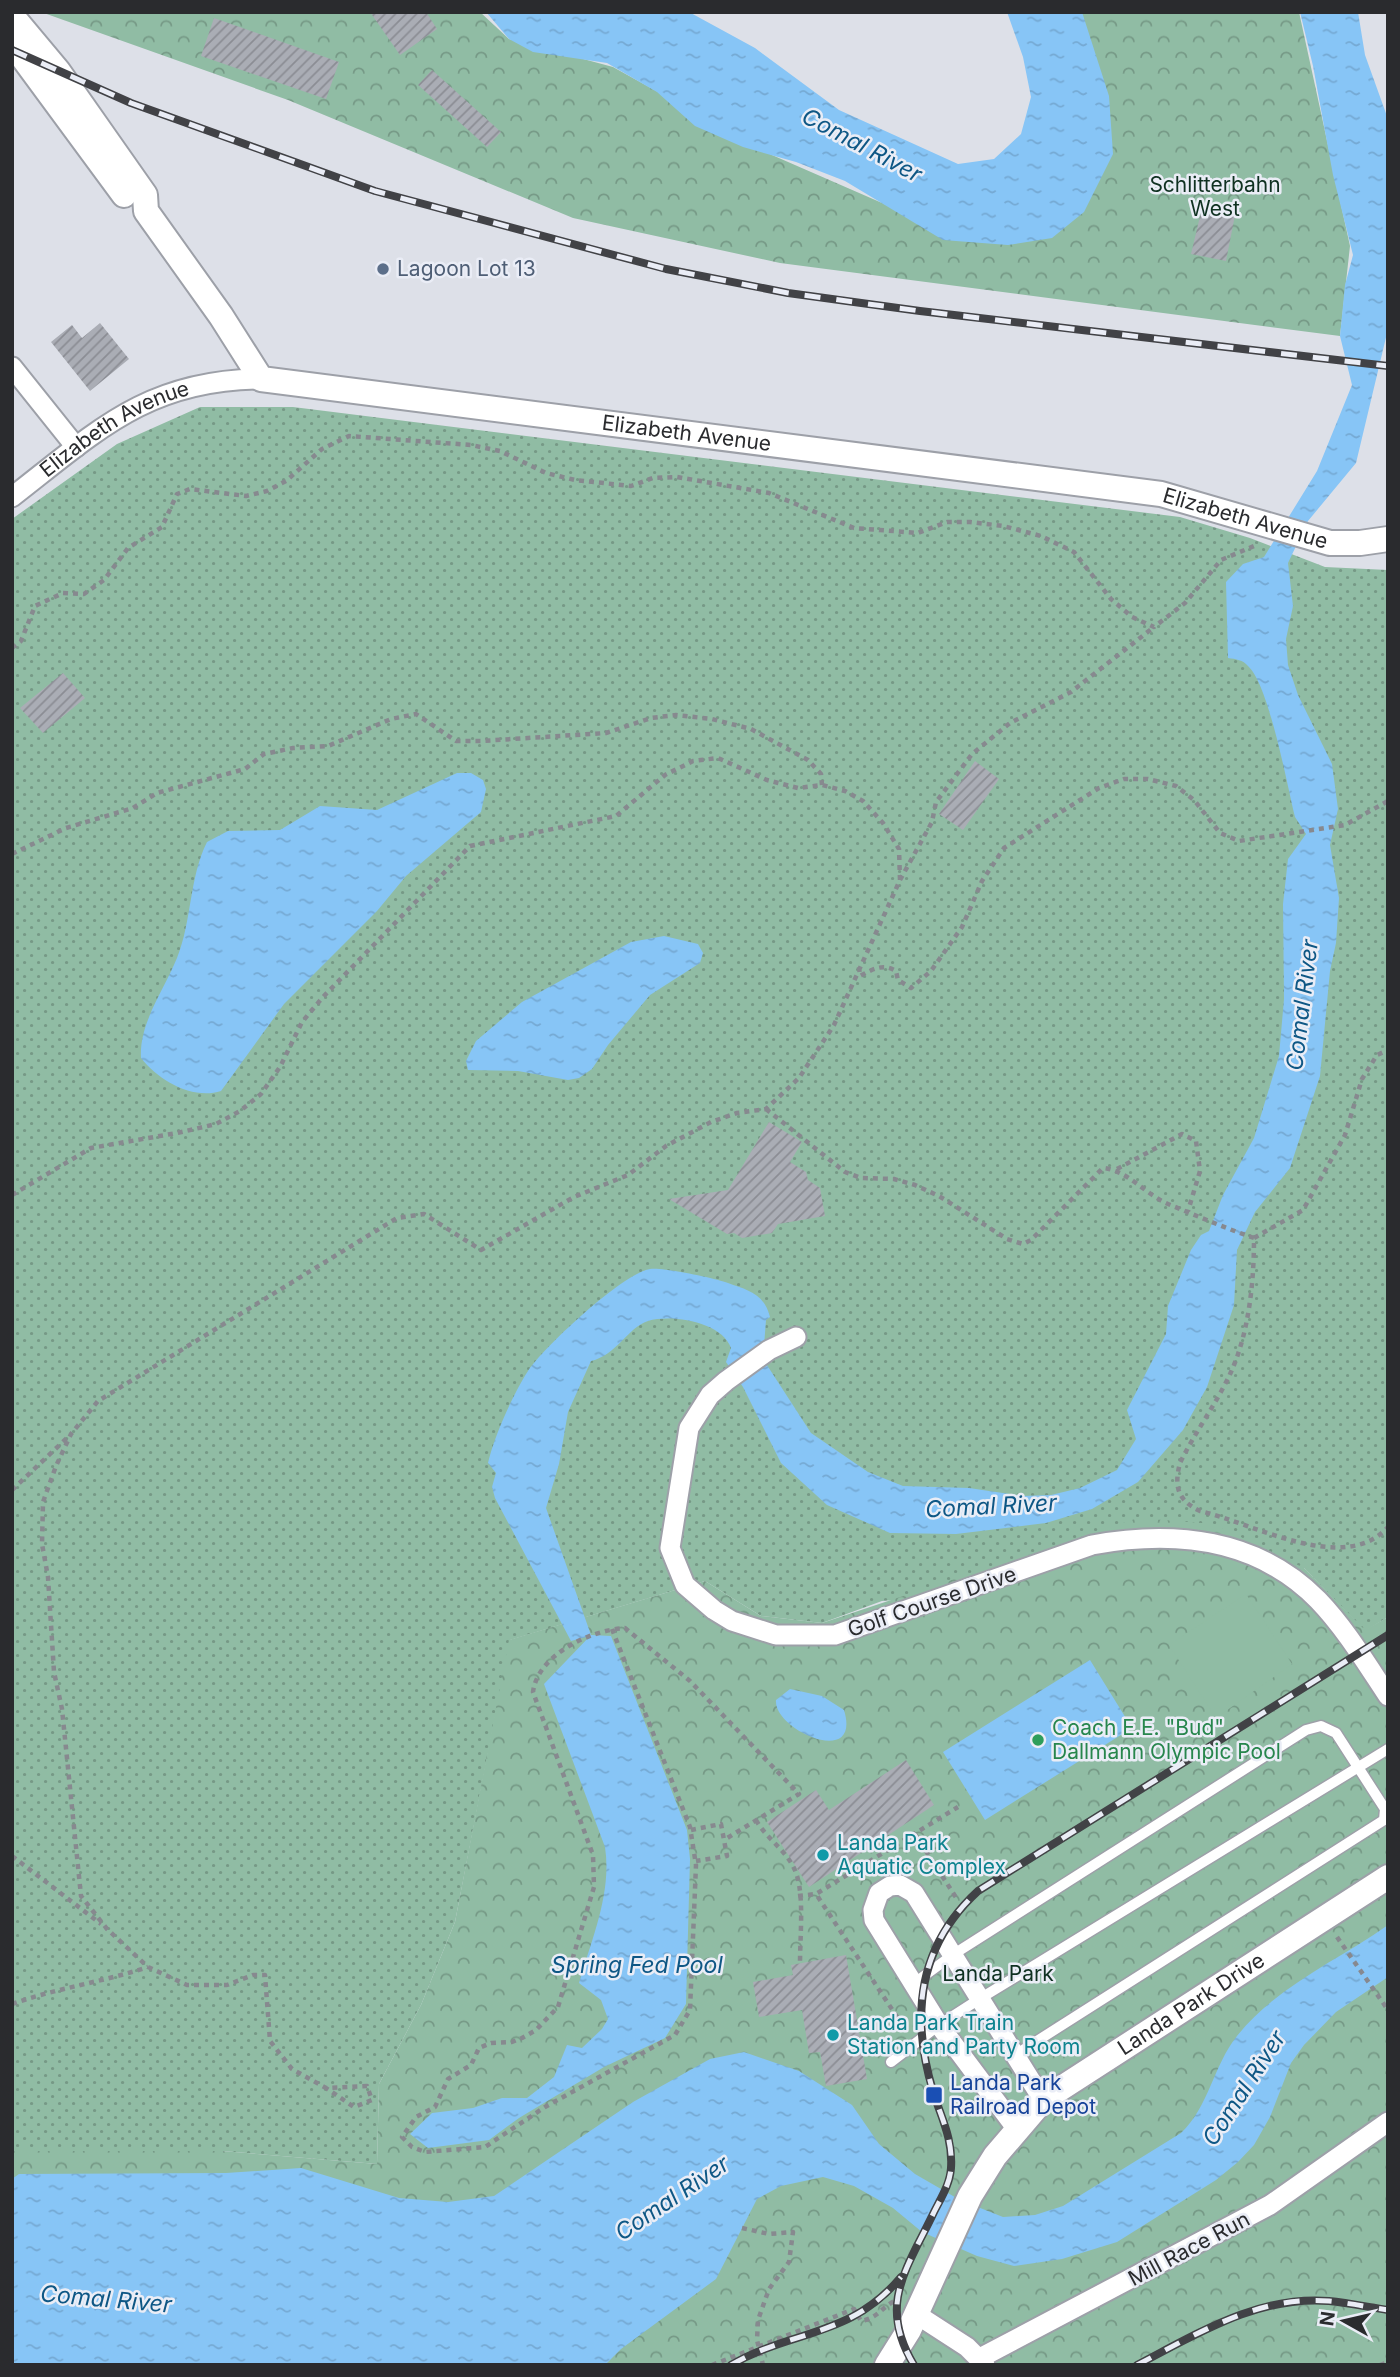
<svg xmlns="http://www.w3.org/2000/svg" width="1400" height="2377" viewBox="0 0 1400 2377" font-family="Inter,sans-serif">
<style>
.grass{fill:url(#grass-dots)}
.park{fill:url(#park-crowns)}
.pitch{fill:#90bca4}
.water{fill:url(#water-ripples)}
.building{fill:url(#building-hatch)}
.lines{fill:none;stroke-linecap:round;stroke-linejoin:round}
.service-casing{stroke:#9da0a8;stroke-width:13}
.minor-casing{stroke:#9da0a8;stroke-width:23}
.tertiary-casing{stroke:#9da0a8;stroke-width:28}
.path{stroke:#87898f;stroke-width:4.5;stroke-dasharray:5 5;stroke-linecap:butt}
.service{stroke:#fff;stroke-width:10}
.minor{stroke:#fff;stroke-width:19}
.tertiary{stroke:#fff;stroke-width:24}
.rail-casing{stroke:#414246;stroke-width:8}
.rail{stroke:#eaedf6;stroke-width:5;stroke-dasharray:16;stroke-linecap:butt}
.service-dot{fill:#5c6f8a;stroke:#eaedf6;stroke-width:2.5}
.leisure-dot{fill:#2e9e5b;stroke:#eaedf6;stroke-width:2.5}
.culture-dot{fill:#0f9aa8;stroke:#eaedf6;stroke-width:2.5}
.transit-dot{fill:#1a4fb4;stroke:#eaedf6;stroke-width:2.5}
.labels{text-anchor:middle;stroke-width:5;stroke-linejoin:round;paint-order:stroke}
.park-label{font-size:21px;fill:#0f3121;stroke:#eaedf6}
.service-label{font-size:21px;fill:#4e5e75;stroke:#eaedf6;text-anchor:start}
.street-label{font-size:21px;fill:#2a2b2e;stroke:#eaedf6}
.leisure-label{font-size:21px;fill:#27864d;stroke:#eaedf6;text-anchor:start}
.culture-label{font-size:21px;fill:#0d838f;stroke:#eaedf6;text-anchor:start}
.transit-label{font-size:21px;fill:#164399;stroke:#eaedf6;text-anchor:start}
.water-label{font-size:23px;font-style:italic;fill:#0e5785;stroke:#eaedf6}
</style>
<defs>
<pattern id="grass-dots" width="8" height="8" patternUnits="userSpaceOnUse" patternTransform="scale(1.75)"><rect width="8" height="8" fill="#90bca4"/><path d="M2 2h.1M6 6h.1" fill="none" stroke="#769986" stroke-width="1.8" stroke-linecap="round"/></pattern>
<pattern id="park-crowns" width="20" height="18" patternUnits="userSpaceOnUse" patternTransform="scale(1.75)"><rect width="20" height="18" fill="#90bca4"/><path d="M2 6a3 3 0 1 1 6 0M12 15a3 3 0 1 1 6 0" fill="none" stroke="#769986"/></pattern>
<pattern id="water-ripples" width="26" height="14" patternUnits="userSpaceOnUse" patternTransform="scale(1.75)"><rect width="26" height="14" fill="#87c5f6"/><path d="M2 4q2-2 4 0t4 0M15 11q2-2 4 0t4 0" fill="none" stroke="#75a9d3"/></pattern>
<pattern id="building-hatch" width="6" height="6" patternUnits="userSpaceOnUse" patternTransform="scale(1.75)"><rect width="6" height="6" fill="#aaadb5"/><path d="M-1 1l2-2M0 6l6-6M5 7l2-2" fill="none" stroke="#8b8d94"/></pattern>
</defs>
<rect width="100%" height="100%" fill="#dde0e8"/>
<path class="grass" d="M200,407H293L1180,517L1250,538L1325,567L1388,570V1617L1365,1631L1304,1568L882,1601L822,1623L761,1616L705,1581L510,1640L455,1922L421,2005L379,2084L377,2164L222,2151H12V519L117,444Z"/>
<path class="park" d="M41,12H480L509,39L613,67L772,155L889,206L955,228L1022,231L1079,12H1299L1350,246L1340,336L780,263L573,218L288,100Z
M1138,1518L1214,1524L1304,1568L1365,1630L1388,1617V2365H12V2151H222L377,2164L379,2084L421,2005L455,1922L509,1640L705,1581L761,1616L822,1623Z"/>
<path class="pitch" d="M1246,1594L1292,1664L1216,1718L1169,1645Z"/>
<path class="water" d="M486,12H689L755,48L839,110L958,164L994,159L1021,134L1031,97L1023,57L1007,12H1082L1109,96L1113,154L1084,212L1052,238L1008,245L943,240L845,181L796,162L743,147L695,126L657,92L607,63L533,52L509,39Z
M1300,12H1358L1365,55L1388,119V329L1356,463L1308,521L1288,563L1293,606L1286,639L1288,665L1298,695L1332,764L1338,809L1330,845L1339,898L1336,943L1330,971L1320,1076L1290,1168L1255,1212L1237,1250L1234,1305L1207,1387L1183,1430L1138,1482L1092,1509L1046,1523L956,1534L890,1533L827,1505L781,1463L743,1387L726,1362L731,1348C722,1322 672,1314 648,1321C627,1328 617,1355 591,1361L568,1412L559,1464L546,1508L591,1635L611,1636L687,1830L690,1859L686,2004L665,2038L604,2067L519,2118L489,2140L428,2148L410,2134L432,2113L473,2108L502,2098H527L554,2077L567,2045L582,2048L602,2029L608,2019L601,2000L579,1983C592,1938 612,1893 605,1847L544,1684L590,1636L571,1641L495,1498L492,1487L496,1473L488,1463C494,1437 513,1394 528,1371C544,1347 622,1274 650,1269C663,1267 714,1278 728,1283C747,1290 764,1293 770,1317L766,1320L763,1359L811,1433L868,1472L903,1486L969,1488L1023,1496L1051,1495L1080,1488L1117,1470L1136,1439L1127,1410L1166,1334L1168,1306L1191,1250L1201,1235L1209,1231L1223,1195L1254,1138L1279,1056L1284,999L1283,904L1288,859L1306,834L1295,817C1287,785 1269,685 1248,666C1243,660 1236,659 1228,658L1226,582L1243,564L1264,557L1317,471L1352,385L1340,336L1345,285L1353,255L1333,175L1313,66Z
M457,773H471L483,780L486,789L481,812L406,876L377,911L284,1004L221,1091C193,1100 159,1081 141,1058C139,1023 164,990 177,958C192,921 189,878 207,842L228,831L280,830L320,806L377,810Z
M664,936L698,944L703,953L700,963L650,995L608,1045L592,1069L579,1078L568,1080L518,1071L468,1070L466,1061L476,1041L522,1002L631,942Z
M1090,1660L1132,1728L985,1820L943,1752Z
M790,1689L822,1696L844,1710C862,1769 773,1730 776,1700Z
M1388,1925V1977L1336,2012L1304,2045L1291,2063L1270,2117L1254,2145L1238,2162L1216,2180L1117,2242L1062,2259L1014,2266L977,2256L922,2232L893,2208L854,2186L823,2177L781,2186L757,2199L716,2279L621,2349L605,2365H12V2179L19,2174L226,2173L301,2168L399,2198L448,2202L494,2196L633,2102L710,2059L744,2052L799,2071L852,2105L879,2144L915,2174L960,2200L1003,2217L1035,2215L1063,2206L1181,2133C1209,2107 1213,2066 1237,2036C1277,1986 1337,1961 1388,1925Z"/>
<path class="building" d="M370,12H426L437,29L400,55Z
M214,18L339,62L326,99L201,56Z
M432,70L501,132L487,147L418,85Z
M1202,208L1235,215L1226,261L1191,254Z
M100,323L129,359L90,391L51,342L72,325L82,338Z
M63,673L85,698L43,733L20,708Z
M975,761L999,779L963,830L939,814Z
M769,1122L802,1142L790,1162L806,1172L808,1180L820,1188L825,1216L778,1224L772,1233L742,1238L734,1233L727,1234L669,1199L728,1190Z
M906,1760L934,1805L809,1887L767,1822L816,1790L829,1810Z
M846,1955L867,2079L826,2086L820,2052L809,2053L802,2010L759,2017L753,1982L793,1975L791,1965Z"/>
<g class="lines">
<g class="service-casing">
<path id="service" d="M913,1984L954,1954L1306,1730L1321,1726L1336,1733L1385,1809L1384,1820L1015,2055
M891,2062L939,2025L981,1998L1388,1749"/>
</g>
<g class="minor-casing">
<g id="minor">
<path d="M12,367L76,447"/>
<path id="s1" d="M12,497C97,431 147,380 261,379"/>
<path d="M796,1337L769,1350L726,1381L710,1395L689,1428L670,1548L685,1585L714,1610L732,1621L776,1635H835L1092,1545C1173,1530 1257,1538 1318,1600C1345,1628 1366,1663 1388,1696"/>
<path d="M1016,2128L939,2025L874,1920L873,1910L879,1893L890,1886L900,1885L914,1893L1043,2100"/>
<path d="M916,2314L967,2347L985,2365"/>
<path d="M980,2358L1270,2205L1388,2122"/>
</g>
</g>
<g class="tertiary-casing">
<g id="tertiary">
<path id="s2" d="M12,16L58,71L145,195L146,211L221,316L261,379L1161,494L1330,543H1360L1388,539"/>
<path d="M12,43L124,195"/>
<path id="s3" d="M887,2365L909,2330L970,2196L995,2156L1043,2100L1388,1877"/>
</g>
</g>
<path class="path" d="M12,648L21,641L35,606L63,593L84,594L104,580L128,548L162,527L177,494L190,489L246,496L267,491L286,481L322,449L349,436L471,445L500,451L546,473L575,480L631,486L653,478L677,477L769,493L854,528L918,533L947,522H970L1003,526L1041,536L1074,552L1111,599L1132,617L1154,627L1185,603L1221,560L1254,546
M12,854L66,828L133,808L157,793L245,769L264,754L293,748L328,746L391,719L416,714L456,741H481L606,733L651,718L676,715L712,719L751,729L808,760L821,774L822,785
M900,880L932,822L936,802L972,754L1010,723L1071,692L1154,627
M859,967L860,976C873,969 883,963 896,971L898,980L911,988L931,971L962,927L982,881L1004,848L1099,788L1124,779H1148L1176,786L1194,800L1220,833L1239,841L1345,825L1388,801
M766,1109L845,1172L861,1178L894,1179L915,1185L939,1196L1007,1239L1023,1244L1031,1240L1103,1168C1127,1170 1145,1194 1168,1204C1197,1216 1225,1228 1254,1238C1254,1282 1249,1332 1231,1372C1217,1403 1195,1432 1180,1463C1174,1486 1177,1500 1200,1511C1253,1523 1344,1576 1388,1527
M1117,1169L1182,1134L1196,1141L1200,1171L1188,1211
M12,1195L91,1148L177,1133L216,1124L240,1111L261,1094L280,1067L302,1022L323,997L470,846L616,816L665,775L693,761L718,758L767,780L798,788L822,785L845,791L863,801L883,823L899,849L900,880L834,1025L799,1078L766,1109L737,1113L711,1122L666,1146L628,1175L574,1197L481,1250L424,1214L397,1218L98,1401L71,1434L56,1466L43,1502L42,1544L48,1577L54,1672L62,1709L81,1896L107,1929L148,1967L187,1985H227L253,1975H265L270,2041L292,2069L326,2088L367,2086L372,2100L354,2107L326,2088
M1254,1238L1303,1210L1345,1135L1362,1079L1377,1055L1388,1050
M12,1490L68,1437
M612,1629L690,1827L696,1865L690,2010L675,2035L545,2107L485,2147L425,2152L412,2147L402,2137L416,2117L435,2107L448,2079L471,2065L479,2048L491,2043L512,2042L522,2038L536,2030L558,2007L594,1887L593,1855L533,1692C538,1654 591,1630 625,1628L690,1681L799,1794L724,1840
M756,1820C767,1840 790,1852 797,1876C804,1898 800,1938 800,1963
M691,1830L721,1824L727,1856L696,1861
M915,1834L957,1899
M12,1856L101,1924
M798,1896L816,1894
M1337,1937L1388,2010
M12,2004C57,1988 103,1982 148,1967
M903,2026L816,1894L958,1807
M742,2228L769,2234L793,2232L789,2262L769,2289L758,2320L757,2340L763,2365
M712,2365L854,2309L861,2321C879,2318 882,2306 897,2300
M1380,2365L1388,2362"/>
<use href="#service" class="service"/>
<use href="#minor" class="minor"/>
<use href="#tertiary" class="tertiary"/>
<g class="rail-casing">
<path id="rail" d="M12,50L131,103L375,191L666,269L788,293L920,311L1388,366
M731,2365C793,2329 850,2338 901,2277
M914,2365C877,2304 907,2269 934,2212C941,2198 950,2184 951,2168C953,2138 941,2118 933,2091C910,2015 918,1946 978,1891L1388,1635
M1137,2365C1197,2334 1259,2295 1329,2301C1349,2303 1368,2307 1388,2310"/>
</g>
<use href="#rail" class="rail"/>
</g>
<circle class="service-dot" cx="383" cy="269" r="7"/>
<circle class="leisure-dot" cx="1038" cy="1740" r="7"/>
<g class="culture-dot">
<circle cx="823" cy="1855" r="7"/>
<circle cx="833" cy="2035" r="7"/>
</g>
<rect class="transit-dot" x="925" y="2086" width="18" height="18" rx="3.5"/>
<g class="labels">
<g class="park-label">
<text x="1215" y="192">Schlitterbahn<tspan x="1215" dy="24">West</tspan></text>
<text x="998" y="1981">Landa Park</text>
</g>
<g class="service-label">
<text x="397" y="276">Lagoon Lot 13</text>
</g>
<g class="street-label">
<text dy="7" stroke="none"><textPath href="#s1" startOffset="124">Elizabeth Avenue</textPath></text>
<text dy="7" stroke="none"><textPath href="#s2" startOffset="872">Elizabeth Avenue</textPath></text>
<text dy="7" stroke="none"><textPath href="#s2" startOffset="1438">Elizabeth Avenue</textPath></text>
<text transform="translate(932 1602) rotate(-19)" y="7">Golf Course Drive</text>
<text dy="7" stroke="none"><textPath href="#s3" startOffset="486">Landa Park Drive</textPath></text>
<text transform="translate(1189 2249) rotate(-28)" y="7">Mill Race Run</text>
</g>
<g class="leisure-label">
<text x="1052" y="1735">Coach E.E. "Bud"<tspan x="1052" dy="24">Dallmann Olympic Pool</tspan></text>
</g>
<g class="culture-label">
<text x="837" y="1850">Landa Park<tspan x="837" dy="24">Aquatic Complex</tspan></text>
<text x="847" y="2030">Landa Park Train<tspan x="847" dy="24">Station and Party Room</tspan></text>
</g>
<g class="transit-label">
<text x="950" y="2090">Landa Park<tspan x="950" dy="24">Railroad Depot</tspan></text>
</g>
<g class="water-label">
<text transform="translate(862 145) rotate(28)" y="8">Comal River</text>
<text transform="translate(1302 1005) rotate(-83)" y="8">Comal River</text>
<text transform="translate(991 1506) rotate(-3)" y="8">Comal River</text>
<text x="637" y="1973">Spring Fed Pool</text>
<text transform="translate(1244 2088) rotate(-57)" y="8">Comal River</text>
<text transform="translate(672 2198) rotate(-34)" y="8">Comal River</text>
<text transform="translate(106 2299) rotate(5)" y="8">Comal River</text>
</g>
</g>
<rect width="1400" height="2377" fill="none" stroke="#2a2b2e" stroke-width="28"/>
<g transform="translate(1344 2321) rotate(278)" stroke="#eaedf6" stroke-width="5" paint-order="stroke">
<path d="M0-5L12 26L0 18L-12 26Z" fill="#2a2b2e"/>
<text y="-10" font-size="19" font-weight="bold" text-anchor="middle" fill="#2a2b2e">N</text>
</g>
</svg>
